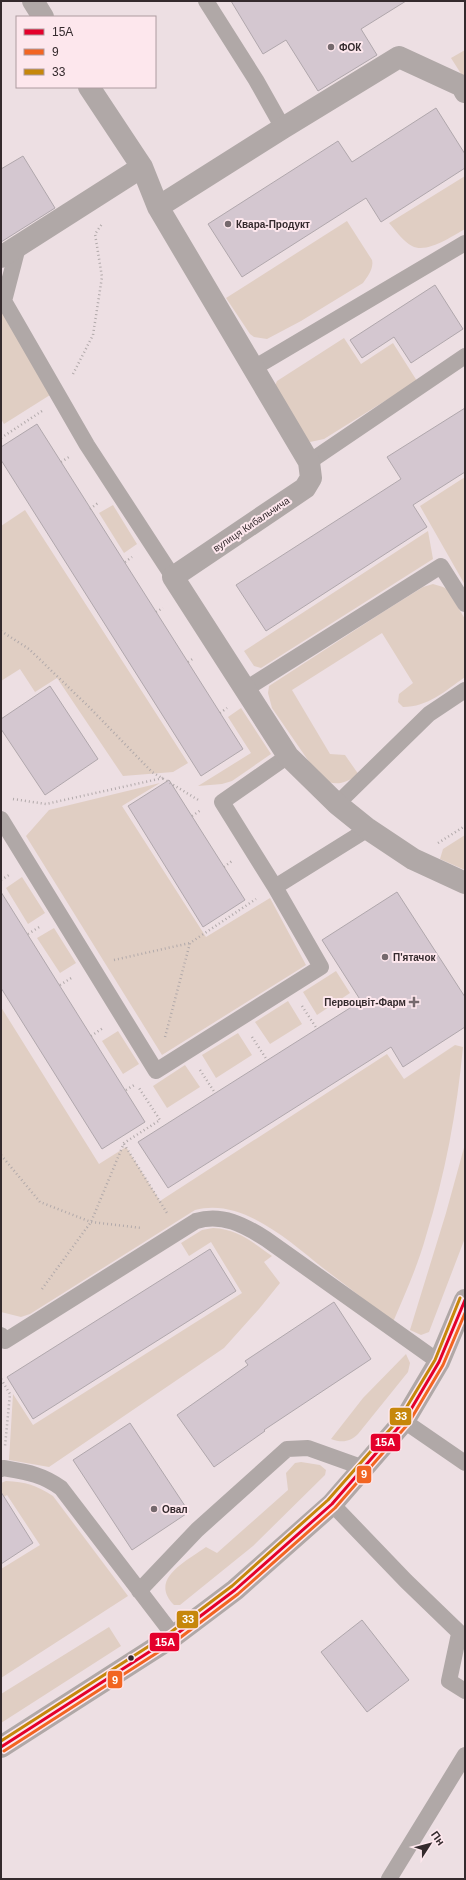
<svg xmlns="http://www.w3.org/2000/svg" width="466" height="1880" viewBox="0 0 466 1880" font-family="Arial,sans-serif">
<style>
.green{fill:#e0cec3}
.building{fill:#d4c7d0;stroke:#b0a7ac}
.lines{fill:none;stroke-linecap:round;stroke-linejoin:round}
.path{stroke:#b1a9aa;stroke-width:2.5;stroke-dasharray:1 3;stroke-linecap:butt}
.service{stroke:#b0a8a7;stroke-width:16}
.minor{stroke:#b0a8a7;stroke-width:22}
.tertiary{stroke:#b0a8a7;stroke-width:22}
.bus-1-casing{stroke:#fde7ed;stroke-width:6}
.bus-2-casing{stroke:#fde7ed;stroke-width:6}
.bus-3-casing{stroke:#fde7ed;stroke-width:6}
.bus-1{stroke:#e4002b;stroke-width:3}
.bus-2{stroke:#f26522;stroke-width:3}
.bus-3{stroke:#c6870b;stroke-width:3}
.poi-dot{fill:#75696d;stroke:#fde7ed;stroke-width:1.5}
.bus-dot{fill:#342a2d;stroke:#fde7ed;stroke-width:1.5}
.labels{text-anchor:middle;stroke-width:4;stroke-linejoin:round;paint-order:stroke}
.poi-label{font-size:10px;font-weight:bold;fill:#342a2d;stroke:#fde7ed;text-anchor:start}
.street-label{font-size:10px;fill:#342a2d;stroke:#fde7ed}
.line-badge{stroke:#fde7ed;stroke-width:1.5}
.badge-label{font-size:11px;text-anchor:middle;font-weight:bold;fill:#fff}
</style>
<rect width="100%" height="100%" fill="#eddfe3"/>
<path class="green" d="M465,50V80L451,58Z
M465,176V229C452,236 427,254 412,246C403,241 396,231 389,223Z
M347,221L372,260C374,268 368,276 363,283L301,321L267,339L254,337L250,334L226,298Z
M1,310L50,395L4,424L1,419Z
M344,338L361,364L393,343L417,381L324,439L310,442L306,438L275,386L277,381Z
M465,477V585L420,506Z
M113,505L137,544L124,553L99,513Z
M25,510L188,763L173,772L123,776L57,678L35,692L20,669L1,681V526Z
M428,531L433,559L261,668L254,666L244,651Z
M433,584L443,587L447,589L465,619V677C445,691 428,707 403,707L398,702L399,694L413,683L382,633L292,690L330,754L345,755L359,775C344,783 337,787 321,779L272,708L268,693L269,686L383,612L423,587Z
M241,708L271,754L232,781L222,784L198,786L251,753L228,717Z
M160,783L122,806L206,937L270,898L306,965L162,1055L26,836L49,810Z
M465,835V870L440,859L443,849Z
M22,877L45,913L28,924L6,888Z
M54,928L76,963L60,973L37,938Z
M336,971L350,993L317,1015L303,992Z
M288,1001L302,1024L270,1044L255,1022Z
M1,1007L99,1164L126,1147L160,1201L387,1054L404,1079L455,1045L463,1047C457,1111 445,1175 426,1236C418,1265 405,1294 393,1322C370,1304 347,1286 323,1268C289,1241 242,1197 195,1210L30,1314L21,1317L1,1312Z
M118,1031L139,1064L123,1074L102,1041Z
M238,1033L252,1055L216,1078L202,1055Z
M185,1065L200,1087L167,1108L153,1086Z
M465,1144V1238L429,1332L421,1335L410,1330L446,1213Z
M213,1228C238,1229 252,1242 272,1256L264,1262L280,1283L259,1309L224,1348L49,1467L9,1460L13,1394L33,1425L242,1293L211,1242L189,1256L181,1243L202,1230Z
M406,1354L410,1363L408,1372L358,1434C350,1442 342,1443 331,1439L363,1398Z
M301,1462L320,1465L326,1470L325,1475L253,1546L180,1605H174C148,1579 187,1561 206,1547L217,1553L288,1490L286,1473L295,1463Z
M6,1481C26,1482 36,1485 53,1496L128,1596L1,1678V1569L40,1545L7,1495L1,1499V1483Z
M109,1627L121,1646L1,1723V1694Z"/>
<path class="building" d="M231,1H406L361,29L377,55L318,91L286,40L263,54Z
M436,108L465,154V168L381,222L366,198L242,277L208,224L338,141L352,162Z
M23,156L55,208L1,242V169Z
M435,285L463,329L411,363L394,337L362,358L350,340Z
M465,408V472L413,505L427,527L266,631L236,585L401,479L387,457Z
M37,424L243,749L201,776L1,460V447Z
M50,686L98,759L45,795L1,729V719Z
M169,780L245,900L203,927L128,806Z
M1,892L145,1122L102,1149L1,988Z
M397,892L465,997V1027L403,1067L391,1047L168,1188L138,1142L361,1001L322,940Z
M210,1249L236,1291L33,1419L7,1377Z
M334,1302L371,1359L264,1430L265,1431L214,1467L177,1415L248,1365L245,1361Z
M130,1423L189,1512L132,1550L73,1460Z
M1,1492L33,1543L1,1564Z
M362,1620L409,1680L367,1712L321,1652Z"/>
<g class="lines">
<path class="path" d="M73,374L93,335L102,277L95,234L102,224
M1,438L42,411
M61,462L69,457
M90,509L98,503
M125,562L132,557
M156,612L163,608
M1,631L29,649L91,709L152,772L200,801
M188,662L194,658
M220,713L227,708
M13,799L46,804L163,778
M192,816L201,810
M438,843L465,826
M224,867L232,861
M1,880L9,875
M28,934L41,926
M114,960L190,943
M60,985L73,977
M302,1006L317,1029
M91,1036L103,1028
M165,1037L190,943L256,899
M252,1037L267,1060
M200,1070L215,1093
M126,1090L136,1084
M124,1144L167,1213
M1,1155L40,1202L91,1222L142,1228
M42,1289L91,1222L124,1143L160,1120L139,1088
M1,1379L10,1394L5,1446"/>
<path class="service" d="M206,1L256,80L283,128
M18,247L4,301L87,445L173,577
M252,369L465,243
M309,462L465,356
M244,690L441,566L465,604
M337,804L429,714L465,690
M1,819L156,1071L321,967L275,887L222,802L288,756
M275,887L368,829
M1,1335L5,1341L196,1221C222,1213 244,1225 266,1239L439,1362
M404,1421L465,1463
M1,1469L3,1468C26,1472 42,1474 61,1488L174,1636
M332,1504L406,1581L465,1638
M139,1591L197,1530L287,1449L308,1448L364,1468
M459,1634L449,1681L465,1691
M389,1879L465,1755"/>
<path class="minor" d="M33,1L43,17
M89,87L142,167L158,207L309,462L311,478L305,488L173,577L288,756L337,804L368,829L413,859L465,883
M158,207L283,128L399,57L462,86L465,92
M1,257L142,167"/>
<path class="tertiary" d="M1,1747L174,1636L235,1590L332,1504L404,1421L439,1362L465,1300"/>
<g class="bus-1-casing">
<path id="bus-1" d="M1,1747L174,1636L235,1590L332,1504L404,1421L439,1362L465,1300"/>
</g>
<g class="bus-2-casing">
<path id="bus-2" d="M4,1751L177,1640L238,1594L335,1508L408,1424L443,1365L465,1313"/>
</g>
<g class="bus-3-casing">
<path id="bus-3" d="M1,1741L171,1632L232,1586L328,1500L400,1418L435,1360L460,1298"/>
</g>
<use href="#bus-1" class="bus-1"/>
<use href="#bus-2" class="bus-2"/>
<use href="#bus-3" class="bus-3"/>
</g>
<g class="poi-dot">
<circle cx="331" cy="47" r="4"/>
<circle cx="228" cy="224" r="4"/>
<circle cx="385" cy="957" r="4"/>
<path d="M412 996h4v4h4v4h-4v4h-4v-4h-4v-4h4z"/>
<circle cx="154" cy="1509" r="4"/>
</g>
<circle class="bus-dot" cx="131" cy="1658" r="3.5"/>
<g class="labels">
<g class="poi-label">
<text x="339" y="51">ФОК</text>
<text x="236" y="228">Квара-Продукт</text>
<text x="393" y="961">П'ятачок</text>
<text x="406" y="1006" text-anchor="end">Первоцвіт-Фарм</text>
<text x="162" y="1513">Овал</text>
</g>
<g class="street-label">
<text transform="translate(251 524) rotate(-34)" y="4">вулиця Кибальчича</text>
</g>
</g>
<g class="line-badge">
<rect x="389" y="1407" width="23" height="19" rx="4" fill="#c6870b"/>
<rect x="370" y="1433" width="31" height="19" rx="4" fill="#e4002b"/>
<rect x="356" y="1465" width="16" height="19" rx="4" fill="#f26522"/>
<rect x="176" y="1610" width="23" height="19" rx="4" fill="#c6870b"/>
<rect x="149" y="1632" width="31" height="20" rx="4" fill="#e4002b"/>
<rect x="107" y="1670" width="16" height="19" rx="4" fill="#f26522"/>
</g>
<g class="badge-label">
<text x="401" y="1420">33</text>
<text x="385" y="1446">15A</text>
<text x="364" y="1478">9</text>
<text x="188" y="1623">33</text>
<text x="165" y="1646">15A</text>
<text x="115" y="1684">9</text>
</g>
<rect width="466" height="1880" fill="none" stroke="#342a2d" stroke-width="4"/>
<rect x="16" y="16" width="140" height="72" fill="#fde7ed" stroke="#ad9ba0"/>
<rect x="24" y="29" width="20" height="6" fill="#e4002b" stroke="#ad9ba0"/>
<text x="52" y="36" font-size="12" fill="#342a2d">15A</text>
<rect x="24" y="49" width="20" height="6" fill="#f26522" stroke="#ad9ba0"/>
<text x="52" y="56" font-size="12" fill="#342a2d">9</text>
<rect x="24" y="69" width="20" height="6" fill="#c6870b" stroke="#ad9ba0"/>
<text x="52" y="76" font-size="12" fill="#342a2d">33</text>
<g transform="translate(430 1844) rotate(54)" stroke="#fde7ed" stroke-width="3" paint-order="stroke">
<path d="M0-3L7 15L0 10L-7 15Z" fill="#342a2d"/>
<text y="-6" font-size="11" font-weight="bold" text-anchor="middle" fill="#342a2d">Пн</text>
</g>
</svg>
